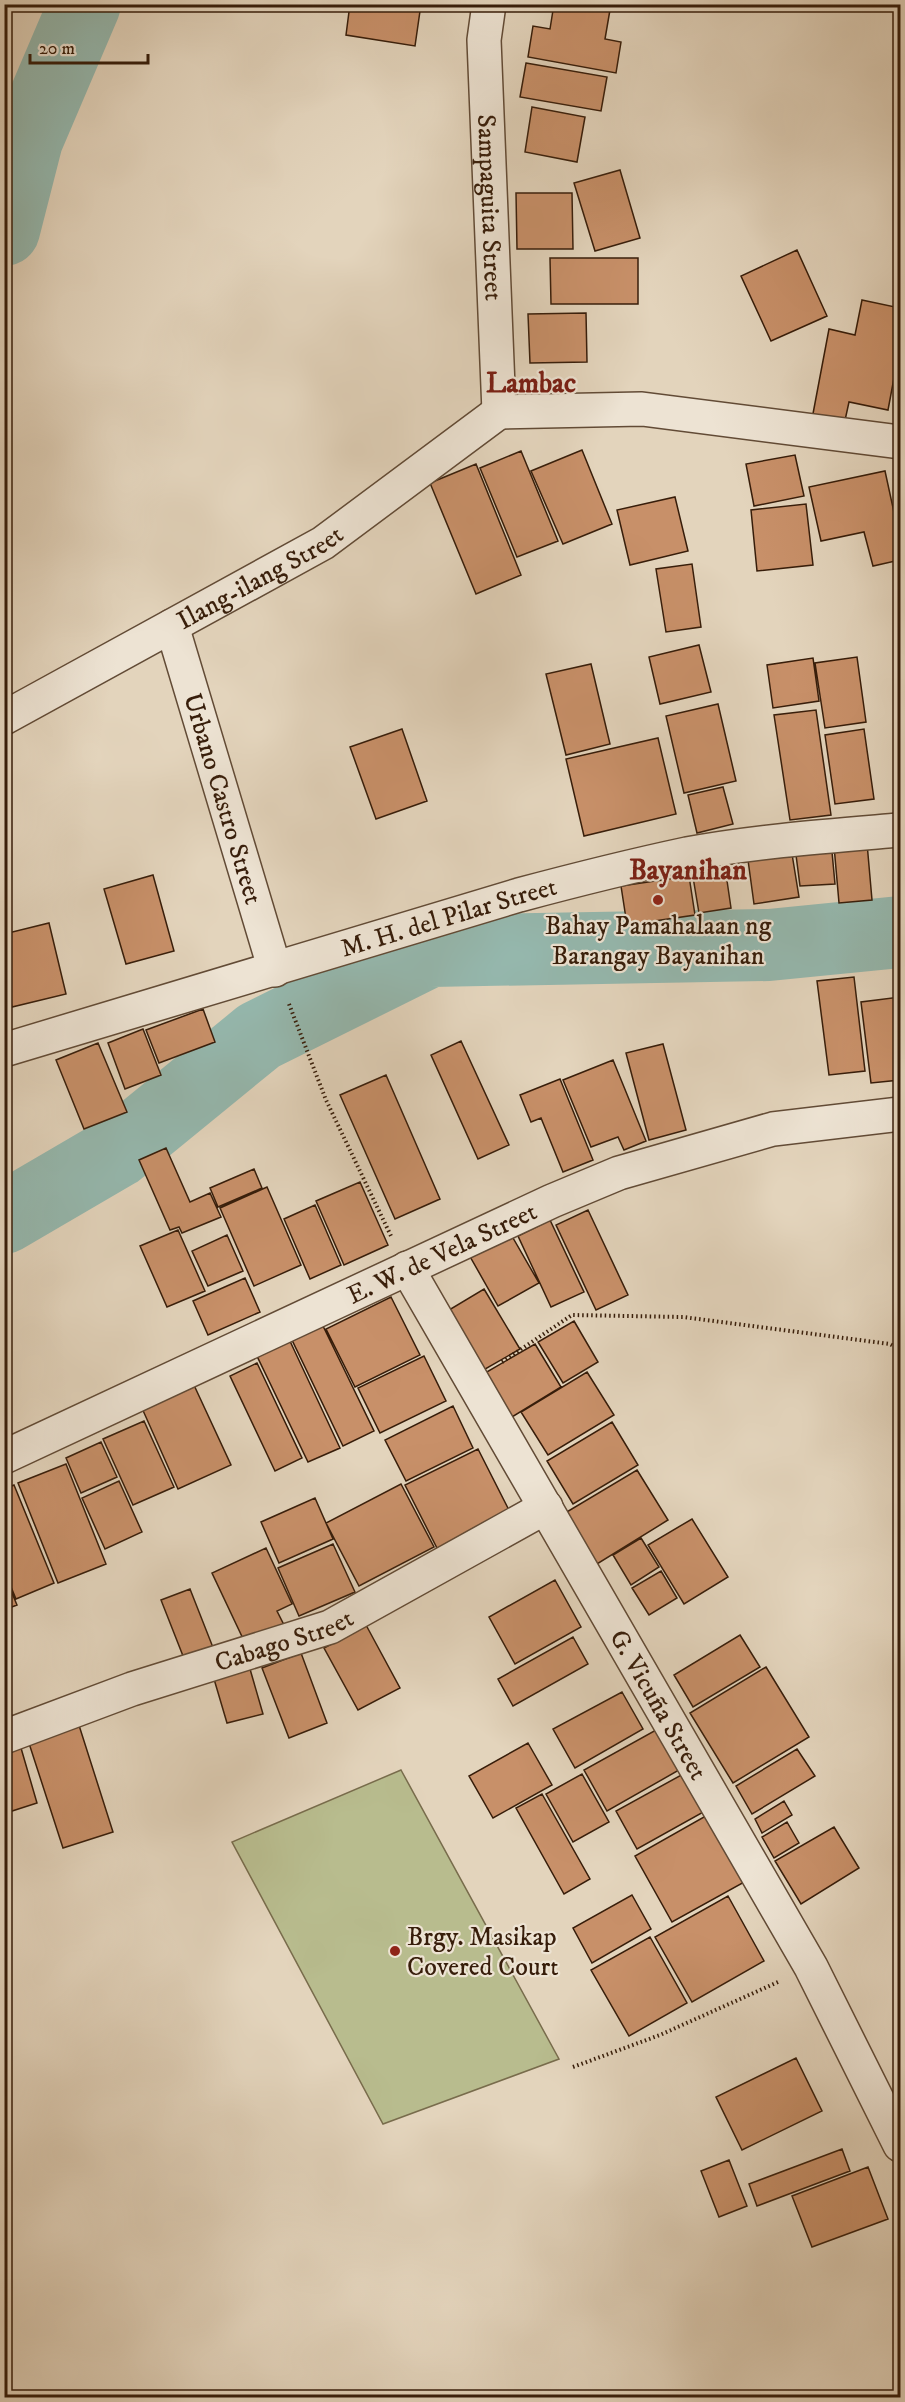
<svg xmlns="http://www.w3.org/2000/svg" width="905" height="2402" viewBox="0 0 905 2402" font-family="'IM FELL DW Pica',serif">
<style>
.green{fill:#b8bc8e;stroke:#786c4c;stroke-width:1.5}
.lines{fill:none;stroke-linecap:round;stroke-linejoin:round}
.river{stroke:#95b8ae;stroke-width:72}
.building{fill:#c89069;stroke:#371d0a;stroke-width:1.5}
.street-casing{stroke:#624b36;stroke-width:36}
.path{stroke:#371d0a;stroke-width:4;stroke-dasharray:1.5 3;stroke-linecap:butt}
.street{stroke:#ede3d3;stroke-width:33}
.poi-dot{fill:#8f2418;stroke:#ede3d3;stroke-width:2}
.labels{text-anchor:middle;stroke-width:4.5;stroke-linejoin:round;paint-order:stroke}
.street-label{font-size:26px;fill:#371d0a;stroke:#ede3d3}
.poi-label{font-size:26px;fill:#371d0a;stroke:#ede3d3}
.quarter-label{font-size:28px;font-weight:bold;fill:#7a1f14;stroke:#ede3d3}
</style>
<rect width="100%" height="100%" fill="#e3d4bc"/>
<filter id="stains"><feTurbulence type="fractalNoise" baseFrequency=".00333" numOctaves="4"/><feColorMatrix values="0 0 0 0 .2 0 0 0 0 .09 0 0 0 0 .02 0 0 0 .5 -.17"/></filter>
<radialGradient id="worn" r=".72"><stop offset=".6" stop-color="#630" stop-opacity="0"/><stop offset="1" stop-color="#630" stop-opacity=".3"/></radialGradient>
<path class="green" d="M401,1770L559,2059L383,2124L232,1842Z"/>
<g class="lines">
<path class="river" d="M4,230L27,140L85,4
M4,1218L117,1152L259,1036L430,951L769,945L900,932"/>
</g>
<path class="building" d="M350,4H421L415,46L346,35Z
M554,4H611L605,39L621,42L616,73L528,57L533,26L550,29Z
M526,63L607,77L601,111L520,97Z
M532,107L585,117L577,162L525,152Z
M620,170L640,238L595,251L574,183Z
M516,193H572L573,249H517Z
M797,250L827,316L771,341L741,276Z
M550,258H638V304H551Z
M862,300L900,308V346L888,410L849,402L844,425L812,419L829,329L855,335Z
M586,313L587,362L530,363L528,314Z
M582,450L612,524L563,544L531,471Z
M521,451L558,541L517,557L480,468Z
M795,455L804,496L754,506L746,464Z
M476,464L521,575L476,594L430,483Z
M885,471L900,540V560L873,566L864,532L821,541L809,487Z
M675,497L688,551L630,565L617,510Z
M806,504L813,565L757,571L751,510Z
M692,564L701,627L666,632L656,569Z
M699,645L711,692L660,704L649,657Z
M857,657L866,722L825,728L815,663Z
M813,658L819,701L773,708L767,665Z
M591,664L610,744L566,755L546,674Z
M718,704L736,781L684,793L666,716Z
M816,710L831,815L790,820L774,715Z
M402,729L427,801L376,819L350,747Z
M864,729L874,799L835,804L825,735Z
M658,738L676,814L584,836L566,759Z
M723,787L733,824L697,833L688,795Z
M867,843L872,900L839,903L834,846Z
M832,852L835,884L800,886L796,855Z
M792,854L799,897L754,904L748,860Z
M725,867L731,908L699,913L692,871Z
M153,875L174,951L126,964L104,889Z
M689,876L695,915L627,925L621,886Z
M49,923L66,994L12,1007L4,976V934Z
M854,977L865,1071L829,1075L817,981Z
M900,997V1080L871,1083L861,1002Z
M203,1009L215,1042L159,1063L146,1030Z
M143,1029L161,1075L125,1089L108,1043Z
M461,1041L509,1145L478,1159L431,1055Z
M98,1043L127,1112L84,1129L56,1060Z
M663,1044L686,1130L649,1140L626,1053Z
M613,1060L646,1141L624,1150L618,1137L591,1147L563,1080Z
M386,1075L440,1199L395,1219L340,1095Z
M560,1079L593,1160L563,1172L541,1118L531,1122L520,1095Z
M166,1148L190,1202L210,1193L221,1217L182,1233L179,1227L170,1230L139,1160Z
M254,1169L262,1188L218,1207L210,1188Z
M360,1182L388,1245L344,1265L316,1201Z
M267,1187L301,1265L254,1286L220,1208Z
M315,1205L341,1265L310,1279L284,1219Z
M588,1210L628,1295L596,1310L556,1225Z
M550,1220L584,1292L551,1307L518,1236Z
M178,1230L205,1291L167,1307L140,1246Z
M509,1231L539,1283L498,1306L468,1253Z
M227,1235L243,1271L208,1286L192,1251Z
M245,1278L260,1312L208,1335L193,1301Z
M484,1289L520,1349L480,1372L444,1313Z
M391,1297L420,1355L355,1387L326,1329Z
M574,1321L598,1362L563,1383L538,1342Z
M323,1326L374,1431L343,1446L292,1340Z
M289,1339L340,1448L308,1462L256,1354Z
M535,1344L561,1387L512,1417L485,1373Z
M424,1356L446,1401L380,1433L358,1388Z
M257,1363L302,1458L275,1471L230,1376Z
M587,1372L614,1415L548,1455L521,1412Z
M193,1383L231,1465L178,1489L141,1406Z
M453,1406L473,1448L406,1481L385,1440Z
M144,1421L174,1487L133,1505L103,1439Z
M612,1422L638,1465L573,1504L547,1461Z
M101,1442L117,1477L81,1493L66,1458Z
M478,1449L512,1516L439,1552L405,1485Z
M66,1464L106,1564L58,1583L18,1483Z
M637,1470L668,1520L597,1564L565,1513Z
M119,1481L142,1532L105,1549L82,1498Z
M401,1484L434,1547L359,1586L326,1523Z
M14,1485L54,1583L16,1599L4,1570V1489Z
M315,1498L333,1539L279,1563L261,1522Z
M692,1519L728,1577L684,1604L648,1545Z
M641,1538L659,1567L631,1585L613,1555Z
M333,1544L355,1592L299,1616L278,1568Z
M266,1548L292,1604L277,1611L285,1627L246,1645L212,1573Z
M661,1571L677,1598L649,1615L632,1588Z
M4,1574L17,1605L4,1610Z
M555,1580L581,1627L515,1664L489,1617Z
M190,1589L214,1650L185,1661L161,1600Z
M366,1625L400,1688L358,1710L324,1648Z
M740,1635L760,1667L693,1707L674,1675Z
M573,1637L588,1664L513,1706L498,1679Z
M301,1653L327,1723L289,1738L262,1668Z
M766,1667L809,1737L733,1783L690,1713Z
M250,1669L263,1714L227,1723L214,1679Z
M622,1692L643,1729L575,1768L553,1729Z
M77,1719L113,1832L63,1848L26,1734Z
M656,1730L679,1770L607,1811L584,1770Z
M528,1743L552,1785L493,1818L469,1776Z
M21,1748L37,1803L9,1812L4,1799V1753Z
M797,1749L815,1776L752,1814L736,1786Z
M685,1773L707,1810L637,1849L616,1811Z
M582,1774L609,1822L573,1842L546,1794Z
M542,1794L590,1879L564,1894L516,1808Z
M784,1801L792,1815L762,1833L755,1819Z
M711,1813L748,1880L672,1922L635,1856Z
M787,1822L799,1843L774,1858L762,1837Z
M834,1827L859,1868L801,1904L775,1861Z
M632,1895L651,1929L592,1963L573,1928Z
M728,1896L764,1961L692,2002L655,1937Z
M650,1937L687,2003L629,2036L591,1970Z
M796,2058L822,2111L742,2150L716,2097Z
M842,2149L850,2171L757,2206L749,2184Z
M729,2160L747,2206L719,2217L701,2171Z
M868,2167L888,2219L812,2247L792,2196Z"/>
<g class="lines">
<g class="street-casing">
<g id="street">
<path id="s1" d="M489,4L484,40L499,412"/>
<path d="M499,412L642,409L900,442"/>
<path id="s2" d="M172,626L275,970"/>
<path id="s3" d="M4,718L323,543L499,412"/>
<path id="s4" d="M4,1050L519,895C575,880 631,866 687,854C758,841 829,836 900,830"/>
<path id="s5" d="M407,1268L811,1967L900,2145"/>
<path id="s6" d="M4,1457L552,1201L619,1173L773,1129L900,1114"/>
<path id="s7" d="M4,1737L132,1689L330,1627L546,1507"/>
</g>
</g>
<path class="path" d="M289,1004L326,1100L391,1236
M502,1362L572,1315L683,1317L890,1344L900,1350
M573,2067L660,2035L778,1982"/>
<use href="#street" class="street"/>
</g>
<g class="poi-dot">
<circle cx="658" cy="900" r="6"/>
<circle cx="395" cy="1951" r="6"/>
</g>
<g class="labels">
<g class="street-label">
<text dy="9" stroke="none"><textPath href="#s1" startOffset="204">Sampaguita Street</textPath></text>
<text dy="9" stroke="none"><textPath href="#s3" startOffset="292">Ilang-ilang Street</textPath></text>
<text dy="9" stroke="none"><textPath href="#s2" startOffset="180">Urbano Castro Street</textPath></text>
<text dy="9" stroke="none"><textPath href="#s4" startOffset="464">M. H. del Pilar Street</textPath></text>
<text dy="9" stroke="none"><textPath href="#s6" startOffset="483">E. W. de Vela Street</textPath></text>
<text dy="9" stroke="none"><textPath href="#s7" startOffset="296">Cabago Street</textPath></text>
<text dy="9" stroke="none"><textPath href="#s5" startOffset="504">G. Vicuña Street</textPath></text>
</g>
<g class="poi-label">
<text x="658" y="934">Bahay Pamahalaan ng<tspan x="658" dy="30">Barangay Bayanihan</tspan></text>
<text x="407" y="1945" text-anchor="start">Brgy. Masikap<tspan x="407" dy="30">Covered Court</tspan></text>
</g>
<g class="quarter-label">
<text x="531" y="392">Lambac</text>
<text x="688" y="879">Bayanihan</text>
</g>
</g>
<rect width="905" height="2402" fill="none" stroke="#e3d4bc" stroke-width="24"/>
<rect x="6" y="6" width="893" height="2390" fill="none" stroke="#371d0a" stroke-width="3"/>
<rect x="12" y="12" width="881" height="2378" fill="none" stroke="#371d0a" stroke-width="1.5"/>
<path d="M30 54v9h118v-9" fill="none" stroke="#371d0a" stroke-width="3"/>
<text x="39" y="54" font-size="18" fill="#371d0a" stroke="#ede3d3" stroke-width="4.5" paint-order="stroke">20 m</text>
<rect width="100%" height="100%" filter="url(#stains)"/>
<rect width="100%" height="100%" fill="url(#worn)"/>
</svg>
